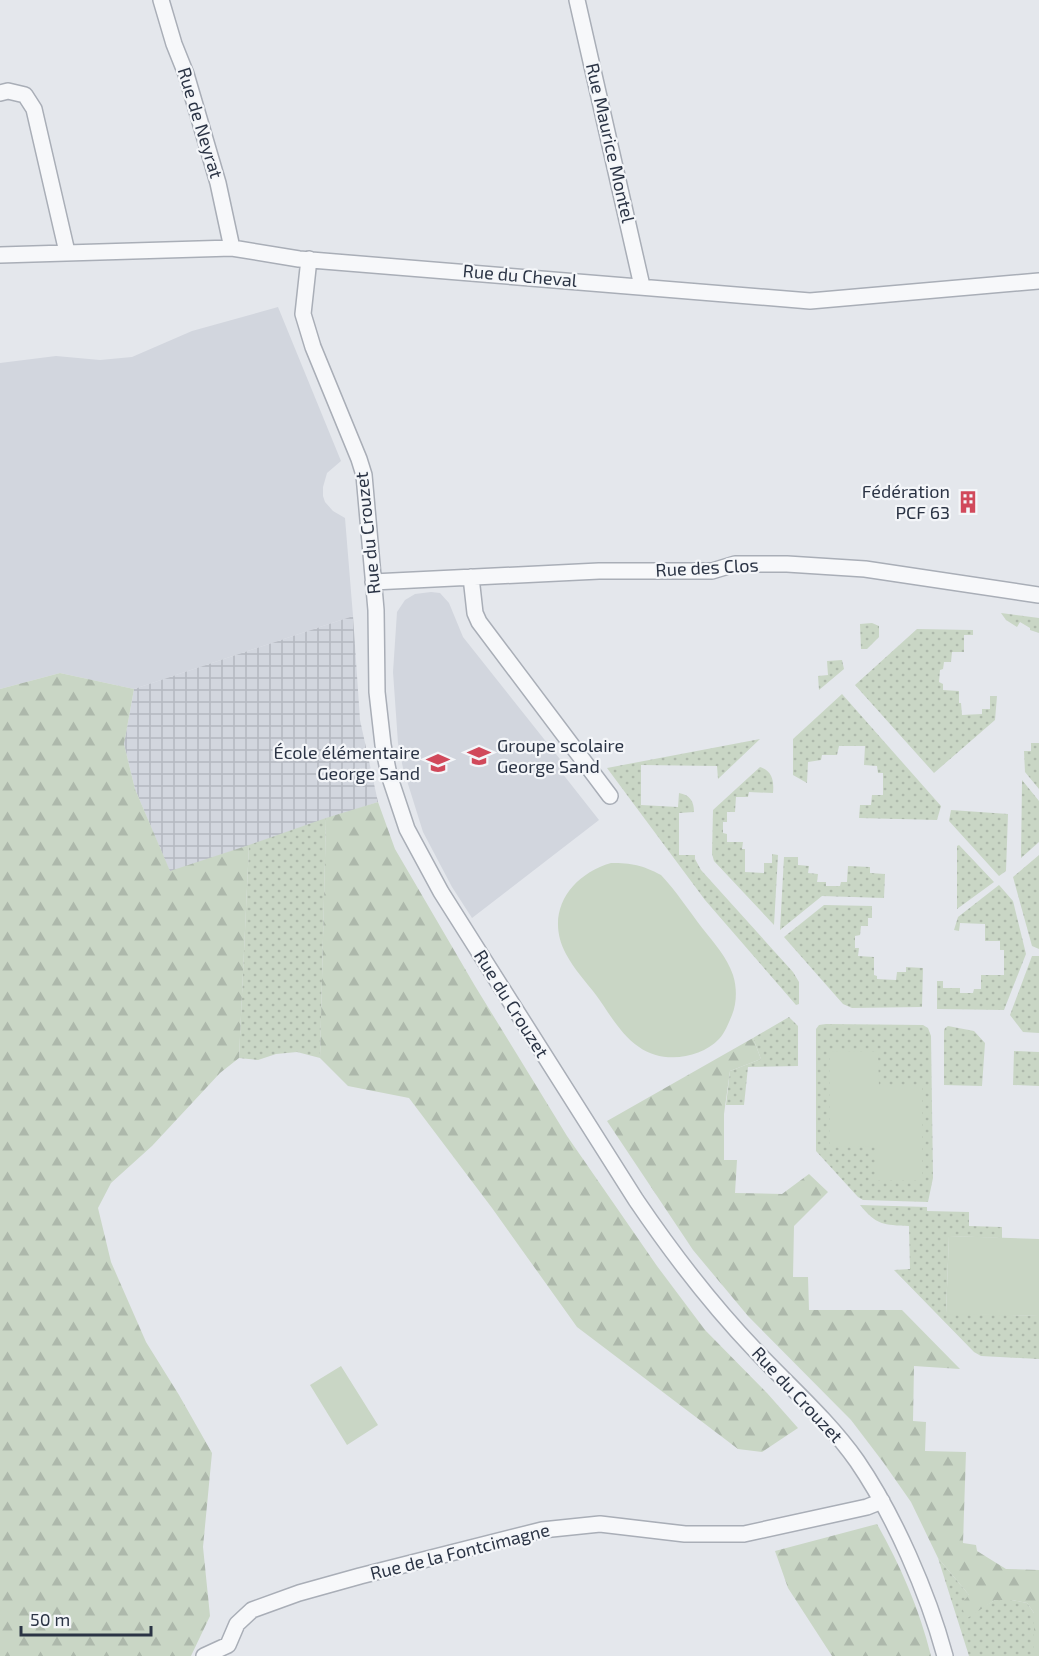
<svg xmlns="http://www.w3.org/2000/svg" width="1039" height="1656" viewBox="0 0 1039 1656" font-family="'Exo 2',sans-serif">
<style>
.built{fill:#d2d6de}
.industrial{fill:url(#industrial-grid)}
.grass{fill:url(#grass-dots)}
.forest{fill:url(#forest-firs)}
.park{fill:#c9d6c5}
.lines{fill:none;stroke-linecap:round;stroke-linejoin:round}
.minor-casing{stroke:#a9aeb7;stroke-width:18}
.minor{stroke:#f7f8fa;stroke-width:15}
.labels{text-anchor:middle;stroke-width:4.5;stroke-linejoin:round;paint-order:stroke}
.street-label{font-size:18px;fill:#2b3445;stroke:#f4f6f9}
.poi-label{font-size:18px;fill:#2b3445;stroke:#f4f6f9;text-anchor:end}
</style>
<defs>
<pattern id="industrial-grid" width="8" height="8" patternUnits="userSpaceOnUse" patternTransform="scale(1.5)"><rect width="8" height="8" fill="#d2d6de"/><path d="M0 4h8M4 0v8" fill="none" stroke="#b4b8c0"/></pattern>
<pattern id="grass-dots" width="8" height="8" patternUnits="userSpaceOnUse" patternTransform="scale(1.5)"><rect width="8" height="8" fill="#c9d6c5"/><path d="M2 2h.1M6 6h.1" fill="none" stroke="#adb8ab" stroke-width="1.8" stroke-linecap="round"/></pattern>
<pattern id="forest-firs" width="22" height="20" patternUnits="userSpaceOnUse" patternTransform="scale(1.5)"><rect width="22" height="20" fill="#c9d6c5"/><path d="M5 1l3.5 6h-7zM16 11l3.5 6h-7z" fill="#adb8ab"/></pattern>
</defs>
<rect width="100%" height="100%" fill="#e4e7ec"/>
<path class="built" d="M278,307L341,461L327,473L323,487V496L325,502L333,511L345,518L353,616L134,689L60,673L0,689V363L56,356L100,360L132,357L192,331Z
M431,592L440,593L449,603L463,637L567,768L562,773L599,820L472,918L452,887L423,832L403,768L398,743L393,672L397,612L405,600L415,594Z"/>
<path class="industrial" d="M353,616L360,720L378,802L170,872L135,789L124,744L134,689Z"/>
<path class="grass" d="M1001,613L1039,618V633L1030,630V628L1020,622L1017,627L1006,620Z
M872,623L879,626V637L867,649H861L860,624Z
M917,629L973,630V635H964V652H952L951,662H944L943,669L940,670L939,682L943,684V690L959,691V703H961L962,715L982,714V709H990V696H997L995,720L934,773L855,685Z
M842,660L844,669L819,690L818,676L828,675L827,661Z
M842,694L941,806L937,820L859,818L860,805H871L872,795H883V773H878L877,766L864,765L865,746H839L837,755H822L821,760L808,762L807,783L793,775V739Z
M760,739L718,779L717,766L641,765V805L678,807L679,793C690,795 694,801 694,812L679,813V855H695V859L701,870L793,972L799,982V1004L796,1005L705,900L607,768Z
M1031,743H1039V789L1025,772L1024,751H1031Z
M760,767C773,771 774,782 773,793L749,792L748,797H736L735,812H727V822H723V833L727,834V842H743L742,849H745V872L764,873V863H772V854L778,855L774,925L714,861L712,854L713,810Z
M1022,780L1039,801V842L1021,858Z
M951,810L1008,814L1006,871L999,876L949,821Z
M326,818L320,1058L297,1052L276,1054L258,1060L239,1058L249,845Z
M959,845L994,882L957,909V846Z
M1039,855V949L1032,946L1013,877Z
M784,857H798V865L809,866L808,873L818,874L817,882H826V886H840L841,882H847L848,866L870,867V873L885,874L884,898L822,896L780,930Z
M999,885L1013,901L1026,954L1004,1010L937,1009V981H943V988H960V993H973L974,989H981V975H1004V950H1000V941H985V924L960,923L959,931L954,930L958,917Z
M824,905L872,906V918H868V926H861L860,935L855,936V948H859L858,956L874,957V975L877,976V979L896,980L897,972H906V967L923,968L922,1007L852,1008L843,1004L784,937Z
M1032,956H1039V1033L1023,1032L1010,1015Z
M789,1017L798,1026V1066L748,1067L744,1105H726L730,1071L761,1059L753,1038Z
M826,1024L923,1025L928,1028L931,1036L933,1178L928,1202L863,1200L858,1197L816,1151V1029L819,1025Z
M948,1026L974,1031L985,1043L982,1086L944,1085V1031L945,1028Z
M1014,1051L1039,1052V1086L1013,1085Z
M860,1205L927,1207V1211L969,1212V1226L1002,1227V1238L949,1236L946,1313L1039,1316V1359L981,1356L974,1352L894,1270L910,1269L909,1226C884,1225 876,1225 860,1205Z
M938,1558L969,1595L983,1607L995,1600H1012L1027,1603L1034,1613V1656H969Z"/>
<path class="forest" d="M60,673L134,689L124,744L135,789L170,871L249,845L239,1058L220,1073L152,1146L111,1183L98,1208L111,1262L146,1342L179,1395L212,1453L203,1547L210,1616L191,1656H0V689Z
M378,802L395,849L475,986L567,1136L657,1266L705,1330L767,1393L798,1428L762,1452L738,1449L577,1327L492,1208L409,1098L348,1086L320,1058L326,818Z
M753,1038L761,1059L730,1071L724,1114V1160H737L735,1193L782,1194L809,1174L828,1192L794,1226L793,1277H808L809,1310H902L960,1369L914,1366L913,1421L926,1422L925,1451L966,1452L963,1543L976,1545L977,1551L1006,1569L1039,1570V1656H1034V1613L1027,1603L1012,1600H995L966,1619L961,1604L969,1595L938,1558L911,1502L883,1462L851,1420L748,1316L693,1250L607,1121Z
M877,1524C901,1567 919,1608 931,1656H832L788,1588L775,1551Z"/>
<path class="park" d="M611,863C632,863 642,865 661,875C677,892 689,911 703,929C714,943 727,957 733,975C737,987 737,1003 732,1015C729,1022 725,1033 719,1039C700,1059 662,1064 639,1047C621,1035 609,1013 596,995C586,982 574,969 566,954C544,913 570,875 611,863Z
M830,1051L878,1052L879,1086H922V1180H875V1147L830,1146Z
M949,1236L1039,1239V1316L946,1314Z
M341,1366L378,1425L347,1445L310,1385Z"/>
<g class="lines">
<g class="minor-casing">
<path id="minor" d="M161,0L174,44L186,74L218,183L232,248
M577,0L642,286
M0,93L8,91L25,95L34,109L67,252
M0,255L232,248L299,259L810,301L1039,281
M309,259L303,314L313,347L359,459L364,475L376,610L377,692L383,745L389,775L407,829L441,892L636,1200C672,1253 711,1304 755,1350C789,1386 828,1420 857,1461C894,1515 928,1593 945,1656
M471,577L475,613L479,622L610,796
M373,582L599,571H712L735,564H787L865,569L1039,595
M204,1656L228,1645L237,1624L252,1610L299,1593L360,1576L542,1530L600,1524L685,1534H744L867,1507L882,1501"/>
</g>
<use href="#minor" class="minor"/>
</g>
<defs>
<g id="building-bare" transform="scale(1.8)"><path d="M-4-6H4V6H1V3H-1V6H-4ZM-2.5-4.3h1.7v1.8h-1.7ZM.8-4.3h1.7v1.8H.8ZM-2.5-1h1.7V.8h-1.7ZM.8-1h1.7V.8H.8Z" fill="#d1495b" stroke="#f4f6f9" stroke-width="2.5" paint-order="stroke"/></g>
<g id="school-bare" transform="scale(1.8)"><path d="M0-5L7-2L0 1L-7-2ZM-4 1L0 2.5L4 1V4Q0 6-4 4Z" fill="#d1495b" stroke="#f4f6f9" stroke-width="2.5" paint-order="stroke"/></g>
</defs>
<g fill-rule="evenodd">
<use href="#building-bare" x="968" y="502"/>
<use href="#school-bare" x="479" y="756"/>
<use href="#school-bare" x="438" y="763"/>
</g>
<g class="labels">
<g class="street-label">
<text transform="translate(200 123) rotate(73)" y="6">Rue de Neyrat</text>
<text transform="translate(610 143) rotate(77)" y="6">Rue Maurice Montel</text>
<text transform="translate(520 276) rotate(5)" y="6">Rue du Cheval</text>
<text transform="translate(368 533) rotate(-96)" y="6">Rue du Crouzet</text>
<text transform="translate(707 568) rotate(-3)" y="6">Rue des Clos</text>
<text transform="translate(511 1004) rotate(58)" y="6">Rue du Crouzet</text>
<text transform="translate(797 1395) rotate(47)" y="6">Rue du Crouzet</text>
<text transform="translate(460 1552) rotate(-14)" y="6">Rue de la Fontcimagne</text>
</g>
<g class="poi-label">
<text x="950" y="498">Fédération<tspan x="950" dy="21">PCF 63</tspan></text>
<text x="497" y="752" text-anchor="start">Groupe scolaire<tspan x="497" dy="21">George Sand</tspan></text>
<text x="420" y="759">École élémentaire<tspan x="420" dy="21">George Sand</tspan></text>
</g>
</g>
<path d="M21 1626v9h130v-9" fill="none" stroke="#2b3445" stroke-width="3"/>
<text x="30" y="1626" font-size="18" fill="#2b3445" stroke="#f4f6f9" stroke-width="4.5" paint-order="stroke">50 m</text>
</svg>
